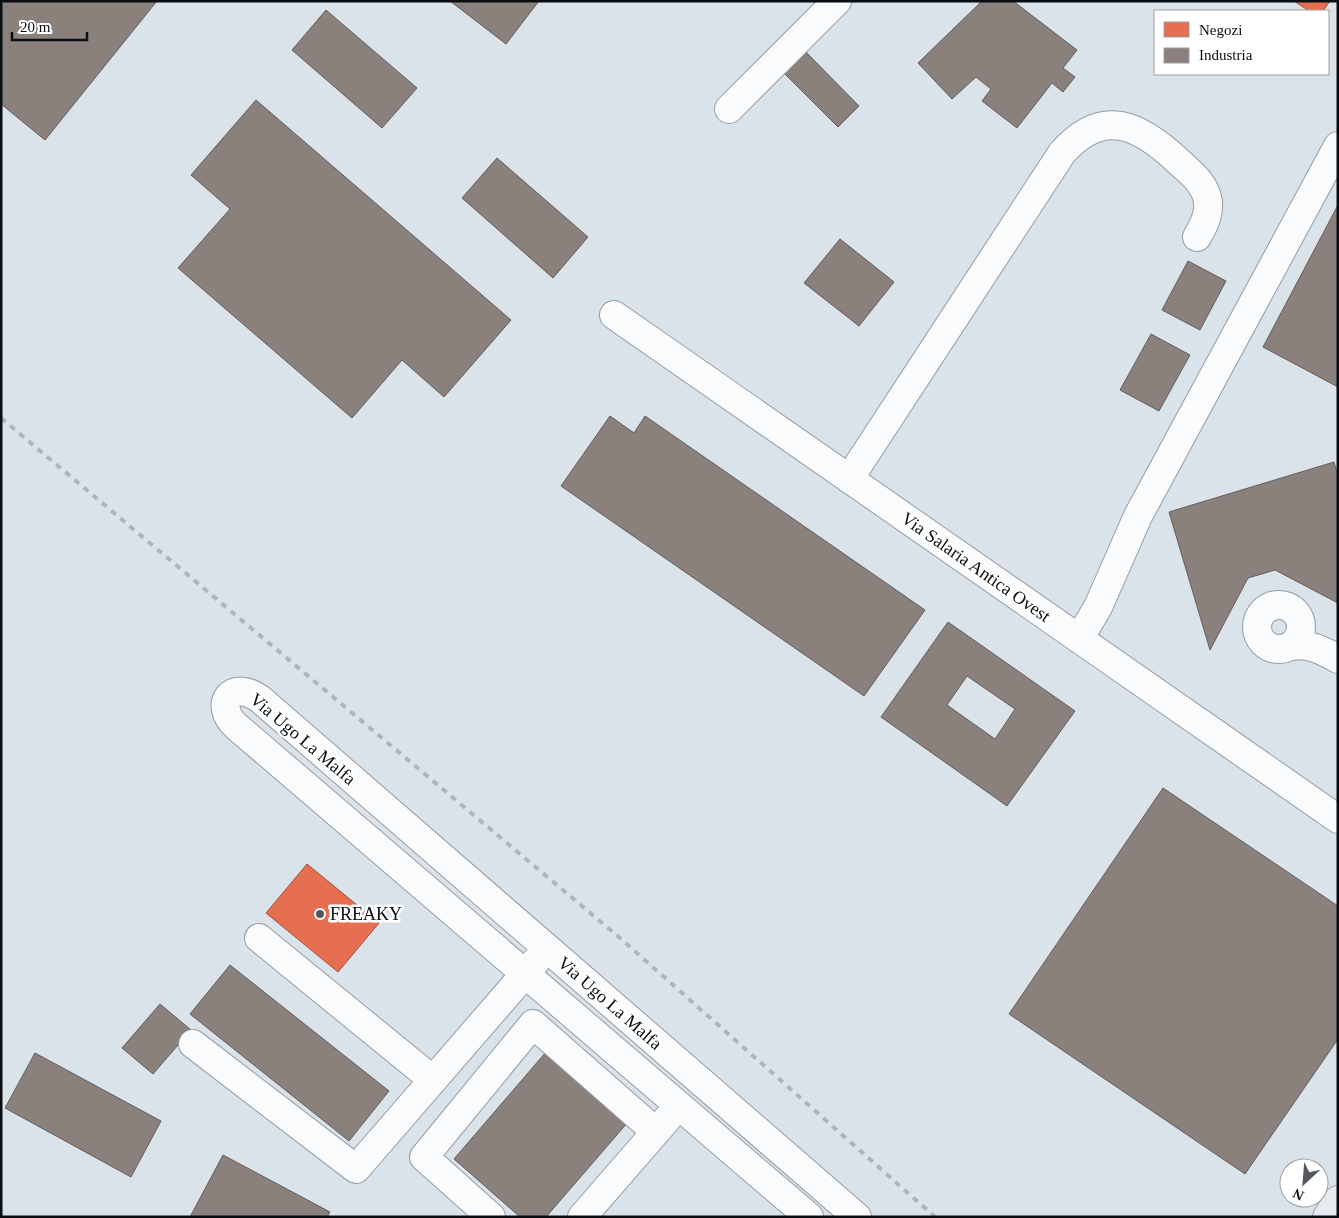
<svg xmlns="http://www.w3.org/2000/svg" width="1339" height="1218" viewBox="0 0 1339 1218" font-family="'Times New Roman',serif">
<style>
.shops{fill:#e76f51;stroke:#a4523e}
.industry{fill:#8a817c;stroke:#635e5c;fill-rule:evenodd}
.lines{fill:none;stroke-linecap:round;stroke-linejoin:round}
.minor-casing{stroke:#969ca2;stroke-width:30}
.major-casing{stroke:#9da9b4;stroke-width:30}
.minor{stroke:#f9fbfc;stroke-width:28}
.major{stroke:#e5ebf1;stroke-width:28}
.rail{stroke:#b2b4b5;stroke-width:4;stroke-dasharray:6 6;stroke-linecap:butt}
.poi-dot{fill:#52585e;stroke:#fff;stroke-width:2}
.labels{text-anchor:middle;stroke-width:5;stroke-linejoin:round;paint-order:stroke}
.street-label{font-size:18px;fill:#090e13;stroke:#fff}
.poi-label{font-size:18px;fill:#090e13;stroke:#fff;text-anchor:start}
</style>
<rect width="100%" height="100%" fill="#dae2ea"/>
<path class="shops" d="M1294,1H1330L1323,11H1309Z
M307,864L379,923L338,972L266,913Z"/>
<path class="industry" d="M1,1H157L45,140L1,104Z
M450,1H539L506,44Z
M982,1H1013L1077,50L1063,68L1075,77L1063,92L1052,83L1017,128L982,101L991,89L976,77L952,99L918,63Z
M326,10L417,88L382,128L292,50Z
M802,48L859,106L838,127L781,70Z
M256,100L511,320L444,397L402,360L352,418L178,268L230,209L191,175Z
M497,158L588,237L553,278L462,198Z
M1338,205V387L1263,347Z
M840,239L894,282L859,326L804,283Z
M1188,261L1226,281L1200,330L1162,310Z
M1151,334L1190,355L1159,411L1120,390Z
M610,416L634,433L645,416L925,610L864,696L561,486Z
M1334,462L1338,476V603L1275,570L1248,578L1210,650L1169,512Z
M948,622L1075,711L1007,806L881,717ZM967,676L1015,709L995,739L947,705Z
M1163,788L1338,906V1039L1245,1174L1009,1014Z
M230,965L389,1091L349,1141L190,1014Z
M160,1004L191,1030L153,1074L122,1048Z
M546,1052L628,1122L546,1217H520L454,1159Z
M35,1053L161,1121L131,1177L5,1108Z
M223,1155L330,1212L327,1217H190Z"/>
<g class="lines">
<g class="minor-casing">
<path id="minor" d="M729,109L837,1
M614,315L1338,819
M849,479L1062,153C1103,106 1140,125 1179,162C1190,172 1203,182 1207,197C1211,212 1204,225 1197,237
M1257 627a22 22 0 1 1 44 0a22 22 0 1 1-44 0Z
M1079,639L1098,607L1138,516L1338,146
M1291,646C1309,643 1322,650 1338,659
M259,938L433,1080
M193,1044L356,1169L536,961
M491,1217L424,1157L533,1024L656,1132
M582,1217L668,1118
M809,1217L236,726C213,705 231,678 260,699L857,1217"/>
</g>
<g class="major-casing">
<path id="major" d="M1327,1217L1338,1200"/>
</g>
<use href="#minor" class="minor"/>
<use href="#major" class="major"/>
<path class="rail" d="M1,418L620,938L935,1217"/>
</g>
<circle class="poi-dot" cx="320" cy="914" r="5"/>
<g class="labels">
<g class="street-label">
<text transform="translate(976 567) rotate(35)" y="6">Via Salaria Antica Ovest</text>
<text transform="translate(303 739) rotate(40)" y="6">Via Ugo La Malfa</text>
<text transform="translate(610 1003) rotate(41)" y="6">Via Ugo La Malfa</text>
</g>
<g class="poi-label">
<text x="330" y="920">FREAKY</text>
</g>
</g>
<rect width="1339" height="1218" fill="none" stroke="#090e13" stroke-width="5"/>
<rect x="1154" y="10" width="175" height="65" fill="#ffffff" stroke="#9d9fa1"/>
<rect x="1164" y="22" width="25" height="15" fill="#e76f51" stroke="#9d9fa1"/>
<text x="1199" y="35" font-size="15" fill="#090e13">Negozi</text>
<rect x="1164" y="48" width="25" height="15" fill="#8a817c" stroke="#9d9fa1"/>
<text x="1199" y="60" font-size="15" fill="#090e13">Industria</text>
<g transform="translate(1304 1183) rotate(206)"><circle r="24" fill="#ffffff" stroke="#9d9fa1"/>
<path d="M0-4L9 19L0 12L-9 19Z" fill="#52585e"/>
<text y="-8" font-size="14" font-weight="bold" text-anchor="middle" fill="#090e13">N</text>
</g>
<path d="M12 32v8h75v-8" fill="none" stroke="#090e13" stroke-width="2.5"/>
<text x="20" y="32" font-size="15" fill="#090e13" stroke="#ffffff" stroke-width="4" paint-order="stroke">20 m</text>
</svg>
